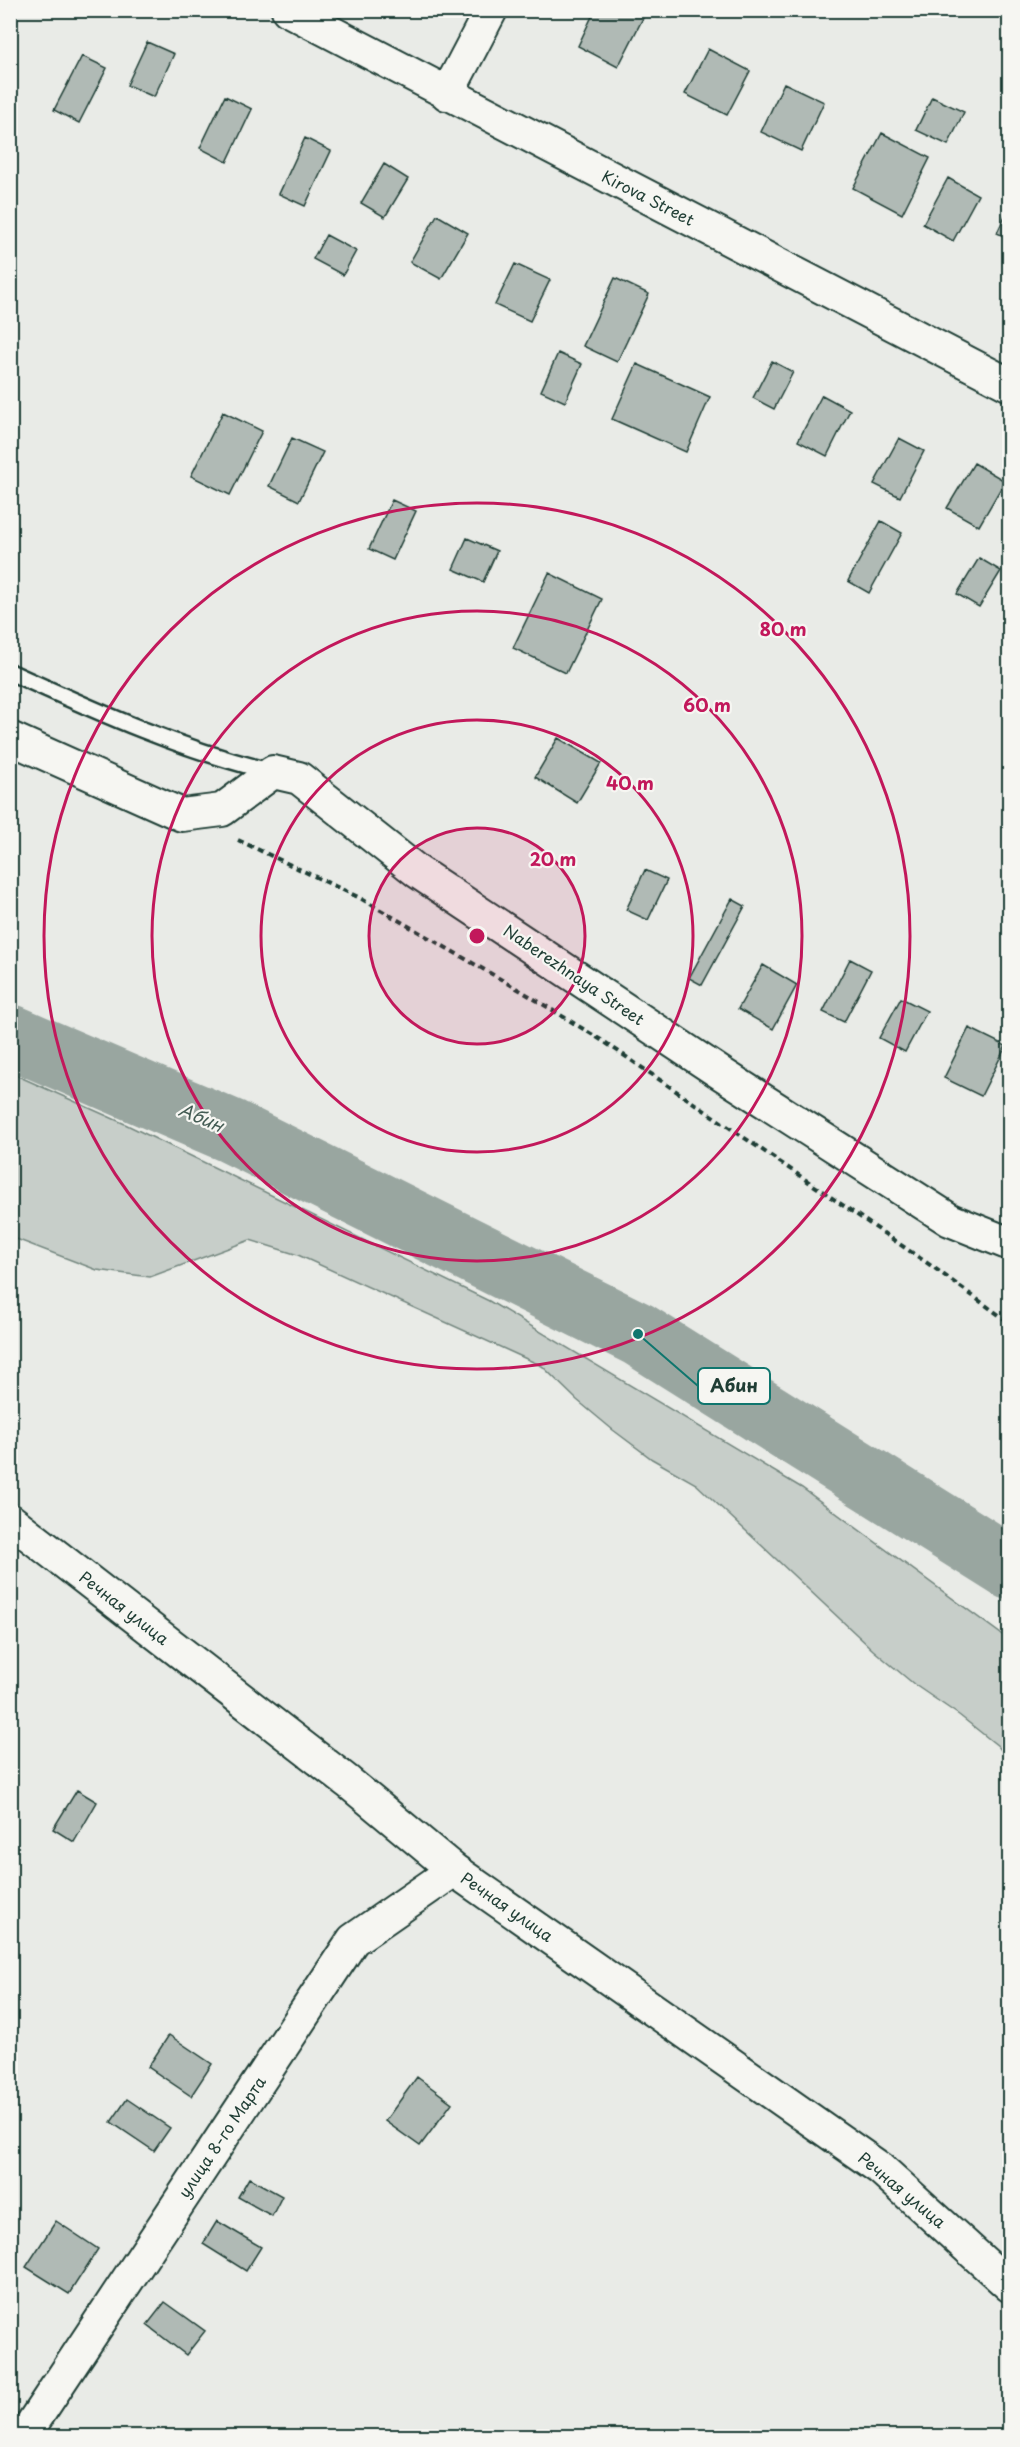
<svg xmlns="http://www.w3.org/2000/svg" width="1020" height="2447" viewBox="0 0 1020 2447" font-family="'Playpen Sans',sans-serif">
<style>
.green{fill:#c7cec9;stroke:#73867e;stroke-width:1.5}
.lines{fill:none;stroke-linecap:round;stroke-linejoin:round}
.river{stroke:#99a6a0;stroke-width:64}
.building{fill:#b0bab5;stroke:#1f3d34;stroke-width:1.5}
.lane-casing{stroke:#1f3d34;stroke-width:20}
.street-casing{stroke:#1f3d34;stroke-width:36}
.path{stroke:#1f3d34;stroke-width:4;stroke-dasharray:6 4.5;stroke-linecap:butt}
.lane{stroke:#f6f6f2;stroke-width:15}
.street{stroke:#f6f6f2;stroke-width:32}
.ring{fill:none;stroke:#c2185b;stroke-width:3}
.labels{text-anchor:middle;stroke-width:4.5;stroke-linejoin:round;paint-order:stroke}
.street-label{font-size:16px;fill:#1f3d34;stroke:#f6f6f2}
.water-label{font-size:18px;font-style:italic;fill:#445c54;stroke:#f6f6f2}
.centre{fill:#c2185b;stroke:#f6f6f2;stroke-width:3}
.ring-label{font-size:18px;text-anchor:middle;font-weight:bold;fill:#c2185b;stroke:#f6f6f2;stroke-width:4.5;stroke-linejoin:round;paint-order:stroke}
.leader{fill:none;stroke:#0f766e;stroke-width:2}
.callout-dot{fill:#0f766e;stroke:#f6f6f2;stroke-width:2}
.callout{fill:#f6f6f2;stroke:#0f766e;stroke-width:2}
.callout-label{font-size:18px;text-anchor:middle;font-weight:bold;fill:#1f3d34}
</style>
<rect width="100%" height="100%" fill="#e9ebe7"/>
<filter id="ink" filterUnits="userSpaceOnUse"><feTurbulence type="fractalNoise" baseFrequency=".0167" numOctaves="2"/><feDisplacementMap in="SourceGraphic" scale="12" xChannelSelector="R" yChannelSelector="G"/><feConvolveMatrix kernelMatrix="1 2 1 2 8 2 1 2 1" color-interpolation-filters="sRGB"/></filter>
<g filter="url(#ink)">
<path class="green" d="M11,1073L125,1124L489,1301L802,1488L1009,1640V1760L998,1746L959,1715L915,1685L873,1650L696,1484L652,1459L613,1430L577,1400L542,1366L298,1255L250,1240L150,1277L97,1270L11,1237Z"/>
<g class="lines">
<path class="river" d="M10,1036L231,1131L638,1334L1010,1568"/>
</g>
<path class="building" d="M595,10H632L644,16L618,67L578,46Z
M147,42L174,54L154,97L127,85Z
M708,49L750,71L727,115L685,94Z
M82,56L107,68L79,123L54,110Z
M784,83L824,102L801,151L761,132Z
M225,96L252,109L227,162L200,148Z
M932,97L964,112L948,145L916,130Z
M882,133L930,158L902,214L853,188Z
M305,138L331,151L305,206L279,194Z
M384,164L408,179L385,217L361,203Z
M948,178L978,195L953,241L923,224Z
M1010,205V239L997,233Z
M437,215L468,233L441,279L410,262Z
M326,235L356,251L343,275L313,259Z
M515,264L550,280L530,321L495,305Z
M615,278L649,294L617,362L583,346Z
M558,353L582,364L565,402L541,391Z
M772,361L793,372L774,409L753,398Z
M637,364L710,397L686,452L612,419Z
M822,395L850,410L827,456L798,441Z
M223,412L262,431L230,495L191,476Z
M292,438L323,452L299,501L269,486Z
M899,438L924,451L900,497L874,484Z
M974,463L1005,481L979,526L947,508Z
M392,500L416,511L393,560L369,549Z
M881,521L902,533L869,593L848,581Z
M467,538L497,551L483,582L453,569Z
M979,558L1001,571L979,607L957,594Z
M549,573L602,599L566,673L513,648Z
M558,738L601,763L577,803L535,777Z
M645,870L667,880L648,920L626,910Z
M732,899L745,906L702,985L689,978Z
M850,959L871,970L844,1022L823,1012Z
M763,965L797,985L773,1029L738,1009Z
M901,998L927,1011L905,1052L879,1038Z
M969,1028L1006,1046L981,1096L944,1078Z
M77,1790L97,1802L74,1842L53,1829Z
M169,2035L212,2064L191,2096L148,2067Z
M417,2077L452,2103L420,2146L385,2121Z
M127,2099L170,2128L154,2151L111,2122Z
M249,2178L282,2196L272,2216L238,2197Z
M56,2221L98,2249L69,2294L26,2267Z
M217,2221L261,2247L246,2271L203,2244Z
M165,2302L205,2331L186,2355L147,2325Z"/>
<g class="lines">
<g class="lane-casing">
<path id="lane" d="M10,672C96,711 181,750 273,772"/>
</g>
<g class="street-casing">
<path id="street" d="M288,10L1010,385
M447,94L491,10
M10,738L182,815L222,810L273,772L299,778L418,872L722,1074L950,1220L1010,1244
M10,1520L348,1782L454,1870L881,2169L1010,2286
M24,2436L353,1940L454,1870"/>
</g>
<path class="path" d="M238,840L360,898L523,992L606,1043L933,1267L1010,1323"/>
<use href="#lane" class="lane"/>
<use href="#street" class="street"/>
</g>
</g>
<circle cx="477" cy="936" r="108" fill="#c2185b" fill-opacity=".12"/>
<g class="ring">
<circle cx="477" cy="936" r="108"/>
<circle cx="477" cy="936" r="216"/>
<circle cx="477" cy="936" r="325"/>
<circle cx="477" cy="936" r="433"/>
</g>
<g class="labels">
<g class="street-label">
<text transform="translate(648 198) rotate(27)" y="6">Kirova Street</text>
<text transform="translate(574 975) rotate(34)" y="6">Naberezhnaya Street</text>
<text transform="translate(124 1608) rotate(38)" y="6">Речная улица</text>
<text transform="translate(507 1907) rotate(35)" y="6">Речная улица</text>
<text transform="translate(222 2137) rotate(-56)" y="6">улица 8-го Марта</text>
<text transform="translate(902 2190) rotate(40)" y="6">Речная улица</text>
</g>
<g class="water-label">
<text transform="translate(201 1118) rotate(23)" y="6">Абин</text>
</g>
</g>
<circle cx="477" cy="936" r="9" class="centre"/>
<g class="ring-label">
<text x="783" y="636">80 m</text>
<text x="707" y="712">60 m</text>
<text x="630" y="790">40 m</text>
<text x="553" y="866">20 m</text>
</g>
<path class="leader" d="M638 1334L698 1386"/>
<circle class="callout-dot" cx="638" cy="1334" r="6"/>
<rect class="callout" x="698" y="1368" width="72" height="36" rx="6"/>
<g class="callout-label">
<text x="734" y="1392">Абин</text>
</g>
<rect width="1020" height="2447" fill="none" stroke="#f6f6f2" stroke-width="36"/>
<rect x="18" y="18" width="984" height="2411" fill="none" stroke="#1f3d34" stroke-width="2" filter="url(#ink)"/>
</svg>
